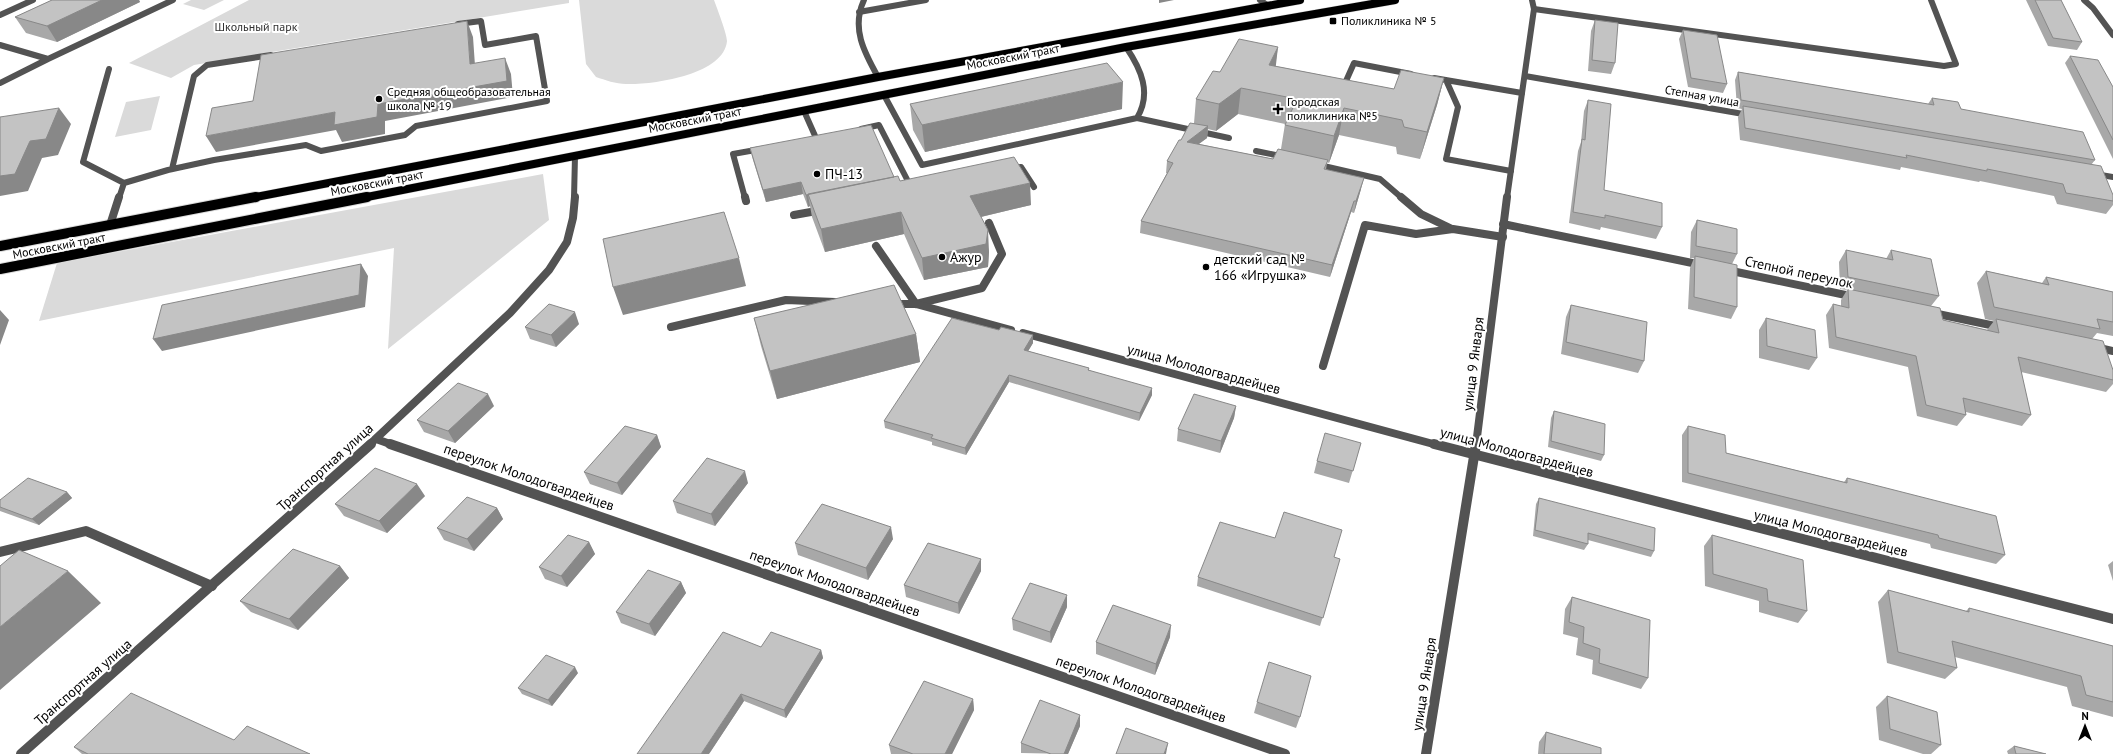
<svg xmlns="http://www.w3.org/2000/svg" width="2113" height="754" viewBox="0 0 2113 754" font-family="'PT Sans',sans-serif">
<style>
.green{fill:#dadada}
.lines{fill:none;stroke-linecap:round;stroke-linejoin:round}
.primary-far1-casing{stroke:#dbdbdb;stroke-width:9}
.primary-casing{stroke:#dbdbdb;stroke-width:12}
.lane-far2{stroke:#535353;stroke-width:6}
.lane-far1{stroke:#535353;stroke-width:8}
.lane{stroke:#535353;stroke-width:10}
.street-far2{stroke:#535353;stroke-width:6}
.street-far1{stroke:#535353;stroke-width:8}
.street{stroke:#535353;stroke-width:10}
.primary-far1{stroke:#000;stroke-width:8}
.primary{stroke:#000;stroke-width:10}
.wall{fill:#a8a8a8;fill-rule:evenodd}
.shaded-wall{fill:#888}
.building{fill:#c3c3c3;stroke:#888}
.poi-dot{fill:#000;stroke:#fff;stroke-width:1.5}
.labels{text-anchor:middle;stroke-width:4;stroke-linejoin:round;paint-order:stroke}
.far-poi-label{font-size:12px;fill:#000;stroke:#fff;text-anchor:start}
.far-park-label{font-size:12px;fill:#313131;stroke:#fff}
.far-street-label{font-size:12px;fill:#000;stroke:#fff}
.poi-label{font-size:14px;fill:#000;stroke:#fff;text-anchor:start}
.street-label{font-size:14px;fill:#000;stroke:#fff}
</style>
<rect width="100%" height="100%" fill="#fff"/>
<path class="green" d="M191,0H224L204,10L183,4Z
M249,0H569V3L194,65L171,78L129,63Z
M579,0H714C717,8 727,34 727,41C724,75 652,85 626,84C616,84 605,80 596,77L586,64Z
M160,96L151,130L115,137L126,102Z
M543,174L549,220L388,349L394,248L39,321L57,263Z"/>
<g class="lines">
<g class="primary-far1-casing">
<path id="primary-far1" d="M251,198L878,77L1300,0
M362,198L1126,47L1395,0"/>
</g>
<g class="primary-casing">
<path id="primary" d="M0,246L256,197
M0,269L367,197"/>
</g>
<path class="lane-far2" d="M1260,0L1267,5
M2084,0L2093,8L2113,35
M1534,9L1944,66L1956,64L1931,0
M859,12L926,0
M0,45L48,59L0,83
M48,59L173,0
M109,69L83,162L124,183L168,170L214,160L306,145L321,151L405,135L416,126L547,101L536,36L485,45L481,21L458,24
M1434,78L1522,93
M1446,80L1458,107L1446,159L1511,171
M1342,90L1354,63L1411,74
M884,95L922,165L1137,118C1152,93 1141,69 1126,47
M804,111L816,138
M1137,118L1229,138
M861,129L879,125L912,189
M1256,151L1285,157
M1315,164L1380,179L1402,198
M172,169L194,76L207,65L271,55
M1009,169L1021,167L1034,187
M119,198L124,183
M745,198L733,154L761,149"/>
<path class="lane-far1" d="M745,197L746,201
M1401,197L1421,214L1452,229
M794,215L822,210
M110,225L119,197
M876,246L916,304
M893,304H916L982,288L1002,254L989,223
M671,327L786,300L835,302
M1323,366L1365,225L1416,234L1453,229L1503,237"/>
<path class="lane" d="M0,552L86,531L212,586"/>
<path class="street-far2" d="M864,0C851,28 864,52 878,77
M0,15L33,0
M1525,76L1749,115
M2095,174L2113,177
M574,198L575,156
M1507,198L1534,9L1532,0"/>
<path class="street-far1" d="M1503,224L1702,265
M1727,270L1855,297
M916,304L1011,330
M1933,313L2000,327
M1023,333L1437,445
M2095,347L2113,351
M376,439L393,445
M369,445L510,313L549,270L567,242L573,218L575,197
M1476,445L1507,197"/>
<path class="street" d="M390,444L1285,754
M1434,444L2113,619
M21,754L371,444
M1426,754L1476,444"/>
<use href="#primary-far1" class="primary-far1"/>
<use href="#primary" class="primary"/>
</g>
<path class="wall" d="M52,0H139L140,2L57,42L26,33L15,17Z
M2026,0H2061L2082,42L2077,50L2048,46Z
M1595,20L1615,63L1611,74L1588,71L1591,31Z
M1683,30L1727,84L1723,93L1688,87L1679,39Z
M1278,47L1275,66L1394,89L1444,78L1437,105L1420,159L1397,154L1396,147L1339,135L1329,163L1327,162L1326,170L1361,189L1354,213L1351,212L1330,277L1140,233L1141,221L1167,173H1166L1167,161L1181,140L1194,123L1196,99L1220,72ZM1238,114L1285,124L1281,149L1273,159L1199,144L1207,138L1208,129L1216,131Z
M2070,56L2113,87V159L2065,63Z
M1738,72L1928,104L1932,98L2095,160L2091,165L2113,195V205L2106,214L2057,204L2054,196L1980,181L1979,182L1901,167L1900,170L1740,140L1738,117L1742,109L1737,108L1735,80Z
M1588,100L1604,190L1662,227L1656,239L1601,227L1600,230L1569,223L1578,151L1581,142L1584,111Z
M910,104L1122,109L925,152L913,130Z
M750,148L894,177L900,181L1031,205L981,217L989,252L988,267L924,280L904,234L825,252L812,217L810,206L808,207L803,194L766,202L753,160Z
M1697,220L1737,254L1732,264L1737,307L1731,319L1688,309L1690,268L1694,258H1690L1691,232Z
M1846,250L1886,259L1891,250L1939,296L1931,306L1943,320L1987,330L1994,321L1985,319L1977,283L1986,271L2042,283L2046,277L2113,292V336L2097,333L2092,339L2113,370V384L2106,392L2021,372L2031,415L2022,426L1966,412V415L1957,426L1917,416L1908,367L1829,348L1826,315L1833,304L1841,306V300L1847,290L1840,289L1839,262Z
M1571,305L1644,361L1638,373L1561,354L1566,317Z
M754,318L916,334L920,362L777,399L761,346Z
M1766,318L1817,358L1809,370L1759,358V330Z
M579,324L556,347L530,339L525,327Z
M999,330L1033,335V343L1028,351L1089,368V370L1152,395L1139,421L1009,382L966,455L932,445V442L885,428L884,421Z
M494,406L455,443L424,432L417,420Z
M1236,406L1234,418L1220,453L1177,441L1178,429Z
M1554,411L1604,455L1601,461L1548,447L1551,418Z
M1688,426L1726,453L1844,482L1847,478L2005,555L1996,564L1931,548L1930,544L1682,482V435Z
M657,435L661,447L622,495L590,484L584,472Z
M1361,443L1349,483L1314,473L1317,461Z
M748,483L715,526L677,513L673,501Z
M67,492L72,498L39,525L0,511V500Z
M425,496L387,533L344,516L335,504Z
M1539,498L1654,551L1651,557L1588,540V544L1584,550L1533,536L1536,504Z
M497,508L503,519L474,551L444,540L437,528Z
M1712,535L1807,611L1798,623L1759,612V601L1705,586L1704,546Z
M1275,538L1340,559L1320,626L1197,586L1198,577Z
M893,539L868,580L798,555L795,543Z
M589,542L595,554L567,587L545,579L539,567Z
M981,559V571L959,614L906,597L904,585Z
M2113,561V581L2108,565Z
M340,566L349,578L298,630L251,612L240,601Z
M681,582L686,593L655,636L621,623L616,612Z
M1888,590L1966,611L1969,608L2113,646V717L2072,706L2067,687L1955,657L1957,668L1945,679L1887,663L1878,602Z
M1572,597L1648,678L1641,689L1592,674L1593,660L1576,655L1578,638L1563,634L1565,609Z
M1067,607L1051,643L1013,630L1012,619Z
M1170,637L1155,675L1096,654V642Z
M761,647L821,650L823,658L786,718L744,701L709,754Z
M578,673L552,706L522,694L518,688Z
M1887,696L1941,745L1931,754H1923L1879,740L1876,707Z
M973,699L974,710L952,754H891L889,745Z
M1257,702L1300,717L1296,728L1254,713Z
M1080,715V726L1068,754L1021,753V743Z
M1546,732L1601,754H1538L1539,742Z
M234,740L310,754H82L74,747Z
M2014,746L2046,754H2008L2007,751Z"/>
<path class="shaded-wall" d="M102,0H139L140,2L57,42L47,26Z
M1159,0H1174L1159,3Z
M467,21L473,37L476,80L470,64Z
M1278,47L1275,73L1269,65Z
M505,58L511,74L513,97L385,121V134L342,142L336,130L216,152L206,136L378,104Z
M1444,78L1437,105L1420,159L1427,132Z
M1123,82L1122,109L925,152L922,125Z
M1241,88L1238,114L1216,131L1219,104Z
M59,108L71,124L58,155L42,158L28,191L0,196V176Z
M1344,108L1339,135L1329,163L1334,136Z
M1208,126L1207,138L1186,153L1187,142Z
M1364,178L1361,189L1354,213L1356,201Z
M801,182L803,194L766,202L763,190Z
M1030,183L1031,205L972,219L970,196Z
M806,195H808L810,206L808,207Z
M1354,201L1351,212L1330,277L1332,265Z
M901,212L904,234L825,252L821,229Z
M988,230L989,252L988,267L924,280L922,258Z
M739,258L746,286L623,315L613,287Z
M361,264L368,276L365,307L162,351L153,339Z
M0,310L9,320L0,345Z
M575,312L579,324L556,347L551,335Z
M916,334L920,362L777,399L770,371Z
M1033,335V343L1024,358V350Z
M1009,375V382L966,455L965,448Z
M1152,388V395L1139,421L1140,413Z
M488,394L494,406L455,443L448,431Z
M1236,406L1234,418L1220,453L1221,441Z
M657,435L661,447L622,495L617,483Z
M745,471L748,483L715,526L711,514Z
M417,484L425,496L387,533L379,521Z
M67,492L72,498L39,525L32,519Z
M497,508L503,519L474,551L467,539Z
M891,527L893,539L868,580L866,568Z
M589,542L595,554L567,587L561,576Z
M981,559V571L959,614L958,603Z
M340,566L349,578L298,630L289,619Z
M68,571L101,603L0,690V627Z
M681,582L686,593L655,636L649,624Z
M1067,595V607L1051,643L1050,632Z
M1171,625L1170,637L1155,675L1156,664Z
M821,650L823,658L786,718L784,710Z
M575,667L578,673L552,706L548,700Z
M741,694L744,701L709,754H701Z
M973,699L974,710L952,754H945Z
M1080,715V726L1068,754H1064Z
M1168,743L1166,754H1164Z"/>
<path class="building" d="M52,0H102L47,26L15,17Z
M2035,0H2061L2082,42L2053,38Z
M1595,20L1618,23L1615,63L1592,60Z
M467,21L470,64L505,58L507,81L378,104L377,117L334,125L335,112L206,136L212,108L253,101L261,55Z
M1683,30L1717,35L1727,84L1691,78Z
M1239,39L1278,47L1269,65L1394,89L1401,70L1444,78L1427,132L1404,127L1402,120L1344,108L1334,136L1285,125L1297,99L1241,88L1219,104L1196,99L1213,71L1220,72Z
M2070,56L2098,60L2113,87V140Z
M1107,63L1123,82L922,125L910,104Z
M1738,72L1934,105L1932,98L1958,102L1961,109L2083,132L2095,160L1741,100Z
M1588,100L1611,104L1604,190L1662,203V227L1605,215V218L1573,212L1582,139L1585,140Z
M1743,106L2101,166L2113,195V201L2066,193L2063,184L1987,169V171L1906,155L1907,158L1745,128Z
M59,108L46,139L30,141L15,174L0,176V117Z
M1190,123L1208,126L1187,142L1273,159L1278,149L1328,160L1324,169L1364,178L1356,201H1354L1332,265L1141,221L1173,163L1167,161L1179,140H1181Z
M871,125L894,177L806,195L801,182L763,190L750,148Z
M1014,157L1030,183L970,196L988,230L986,244L922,258L901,212L821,229L808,194L898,176L900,181Z
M724,212L739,258L613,287L603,239Z
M1697,220L1737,229V254L1696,246Z
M1846,250L1893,260L1891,250L1931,259L1939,296L1848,277Z
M1695,256L1737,265V307L1694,297Z
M361,264L359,295L153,339L162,305Z
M1986,271L2049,285L2046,277L2113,292V322L2097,319L2100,329L1994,307Z
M894,285L916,334L770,371L754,318Z
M1848,289L1940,308L1943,320L1999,333L1996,319L2103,341L2113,370V380L2018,357L2031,415L1963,398L1966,415L1926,405L1916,356L1836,337L1833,304L1849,308Z
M549,304L575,312L551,335L525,327Z
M1571,305L1647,322L1644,361L1566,342Z
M952,318L999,330L1001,327L1033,335L1024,350L1089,368L1088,370L1152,388L1140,413L1009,375L965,448L931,438L933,435L884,421Z
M1766,318L1815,330L1817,358L1767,346Z
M458,383L488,394L448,431L417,420Z
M1194,394L1236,406L1221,441L1178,429Z
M1554,411L1605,424L1604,455L1551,441Z
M625,426L657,435L617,483L584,472Z
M1688,426L1725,435L1726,453L1847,483V478L1996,516L2005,555L1939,538L1938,535L1688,473Z
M1325,433L1361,443L1353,471L1317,461Z
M707,458L745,471L711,514L673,501Z
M375,468L417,484L379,521L335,504Z
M28,478L67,492L32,519L0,507V500Z
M467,497L497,508L467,539L437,528Z
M1539,498L1655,528L1654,551L1588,533V544L1535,530Z
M822,504L891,527L866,568L795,543Z
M1284,512L1342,530L1334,557L1340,559L1323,618L1198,577L1220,522L1275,538Z
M568,535L589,542L561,576L539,567Z
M1712,535L1803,560L1807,611L1768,601L1767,589L1713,574Z
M928,543L981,559L958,603L904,585Z
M293,549L340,566L289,619L240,601Z
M19,550L68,571L0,627V566Z
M648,570L681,582L649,624L616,612Z
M1030,583L1067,595L1050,632L1012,619Z
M1888,590L1969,612V608L2113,646V702L2086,695L2081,676L1952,641L1957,668L1898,652Z
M1572,597L1650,620L1648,678L1599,663L1600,649L1583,643L1584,627L1569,622Z
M1113,605L1171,625L1156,664L1096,642Z
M723,632L761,647L771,632L821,650L784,710L741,694L701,754H637Z
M546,655L575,667L548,700L518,688Z
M1269,662L1311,676L1300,717L1257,702Z
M924,681L973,699L945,754H913L889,745Z
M131,693L234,740L247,726L310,754H88L74,747Z
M1887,696L1937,712L1941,745L1890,729Z
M1040,700L1080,715L1064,754H1051L1021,743Z
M1126,728L1168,743L1164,754H1116Z
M1546,732L1601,748V754H1544Z
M2014,746L2046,754H2016Z"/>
<g class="poi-dot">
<rect x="1329" y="17" width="8" height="8" rx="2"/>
<circle cx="379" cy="99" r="4"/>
<path d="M1276 103h4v4h4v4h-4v4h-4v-4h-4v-4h4z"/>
<circle cx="817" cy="174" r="4"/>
<circle cx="942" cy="257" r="4"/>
<circle cx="1206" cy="267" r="4"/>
</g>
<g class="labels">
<g class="far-poi-label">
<text x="1341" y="25">Поликлиника № 5</text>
<text x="387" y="96">Средняя общеобразовательная<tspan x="387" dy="14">школа № 19</tspan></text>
<text x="1287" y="106">Городская<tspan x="1287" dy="14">поликлиника №5</tspan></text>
</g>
<g class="far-park-label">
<text x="256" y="31">Школьный парк</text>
</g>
<g class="far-street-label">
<text transform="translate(1013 57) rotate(-11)" y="4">Московский тракт</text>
<text transform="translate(1702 96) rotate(10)" y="4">Степная улица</text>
<text transform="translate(695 120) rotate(-11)" y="4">Московский тракт</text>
<text transform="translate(377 183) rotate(-11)" y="4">Московский тракт</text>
<text transform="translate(59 246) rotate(-11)" y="4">Московский тракт</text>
</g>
<g class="poi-label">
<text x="825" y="179">ПЧ-13</text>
<text x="950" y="262">Ажур</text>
<text x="1214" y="264">детский сад №<tspan x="1214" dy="16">166 «Игрушка»</tspan></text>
</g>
<g class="street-label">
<text transform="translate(1799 272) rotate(12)" y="5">Степной переулок</text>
<text transform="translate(1473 364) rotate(-83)" y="5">улица 9 Января</text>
<text transform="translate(1204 369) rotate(15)" y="5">улица Молодогвардейцев</text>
<text transform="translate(1517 452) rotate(15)" y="5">улица Молодогвардейцев</text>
<text transform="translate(325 467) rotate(-42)" y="5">Транспортная улица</text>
<text transform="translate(529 477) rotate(19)" y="5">переулок Молодогвардейцев</text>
<text transform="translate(1831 533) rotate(14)" y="5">улица Молодогвардейцев</text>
<text transform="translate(835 583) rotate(19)" y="5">переулок Молодогвардейцев</text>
<text transform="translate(83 682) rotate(-41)" y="5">Транспортная улица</text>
<text transform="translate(1424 684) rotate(-81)" y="5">улица 9 Января</text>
<text transform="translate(1141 689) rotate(19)" y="5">переулок Молодогвардейцев</text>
</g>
</g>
<g transform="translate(2085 726)" stroke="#ffffff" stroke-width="3" paint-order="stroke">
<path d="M0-3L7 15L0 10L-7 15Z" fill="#000000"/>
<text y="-6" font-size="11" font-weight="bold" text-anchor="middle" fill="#000000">N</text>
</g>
</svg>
